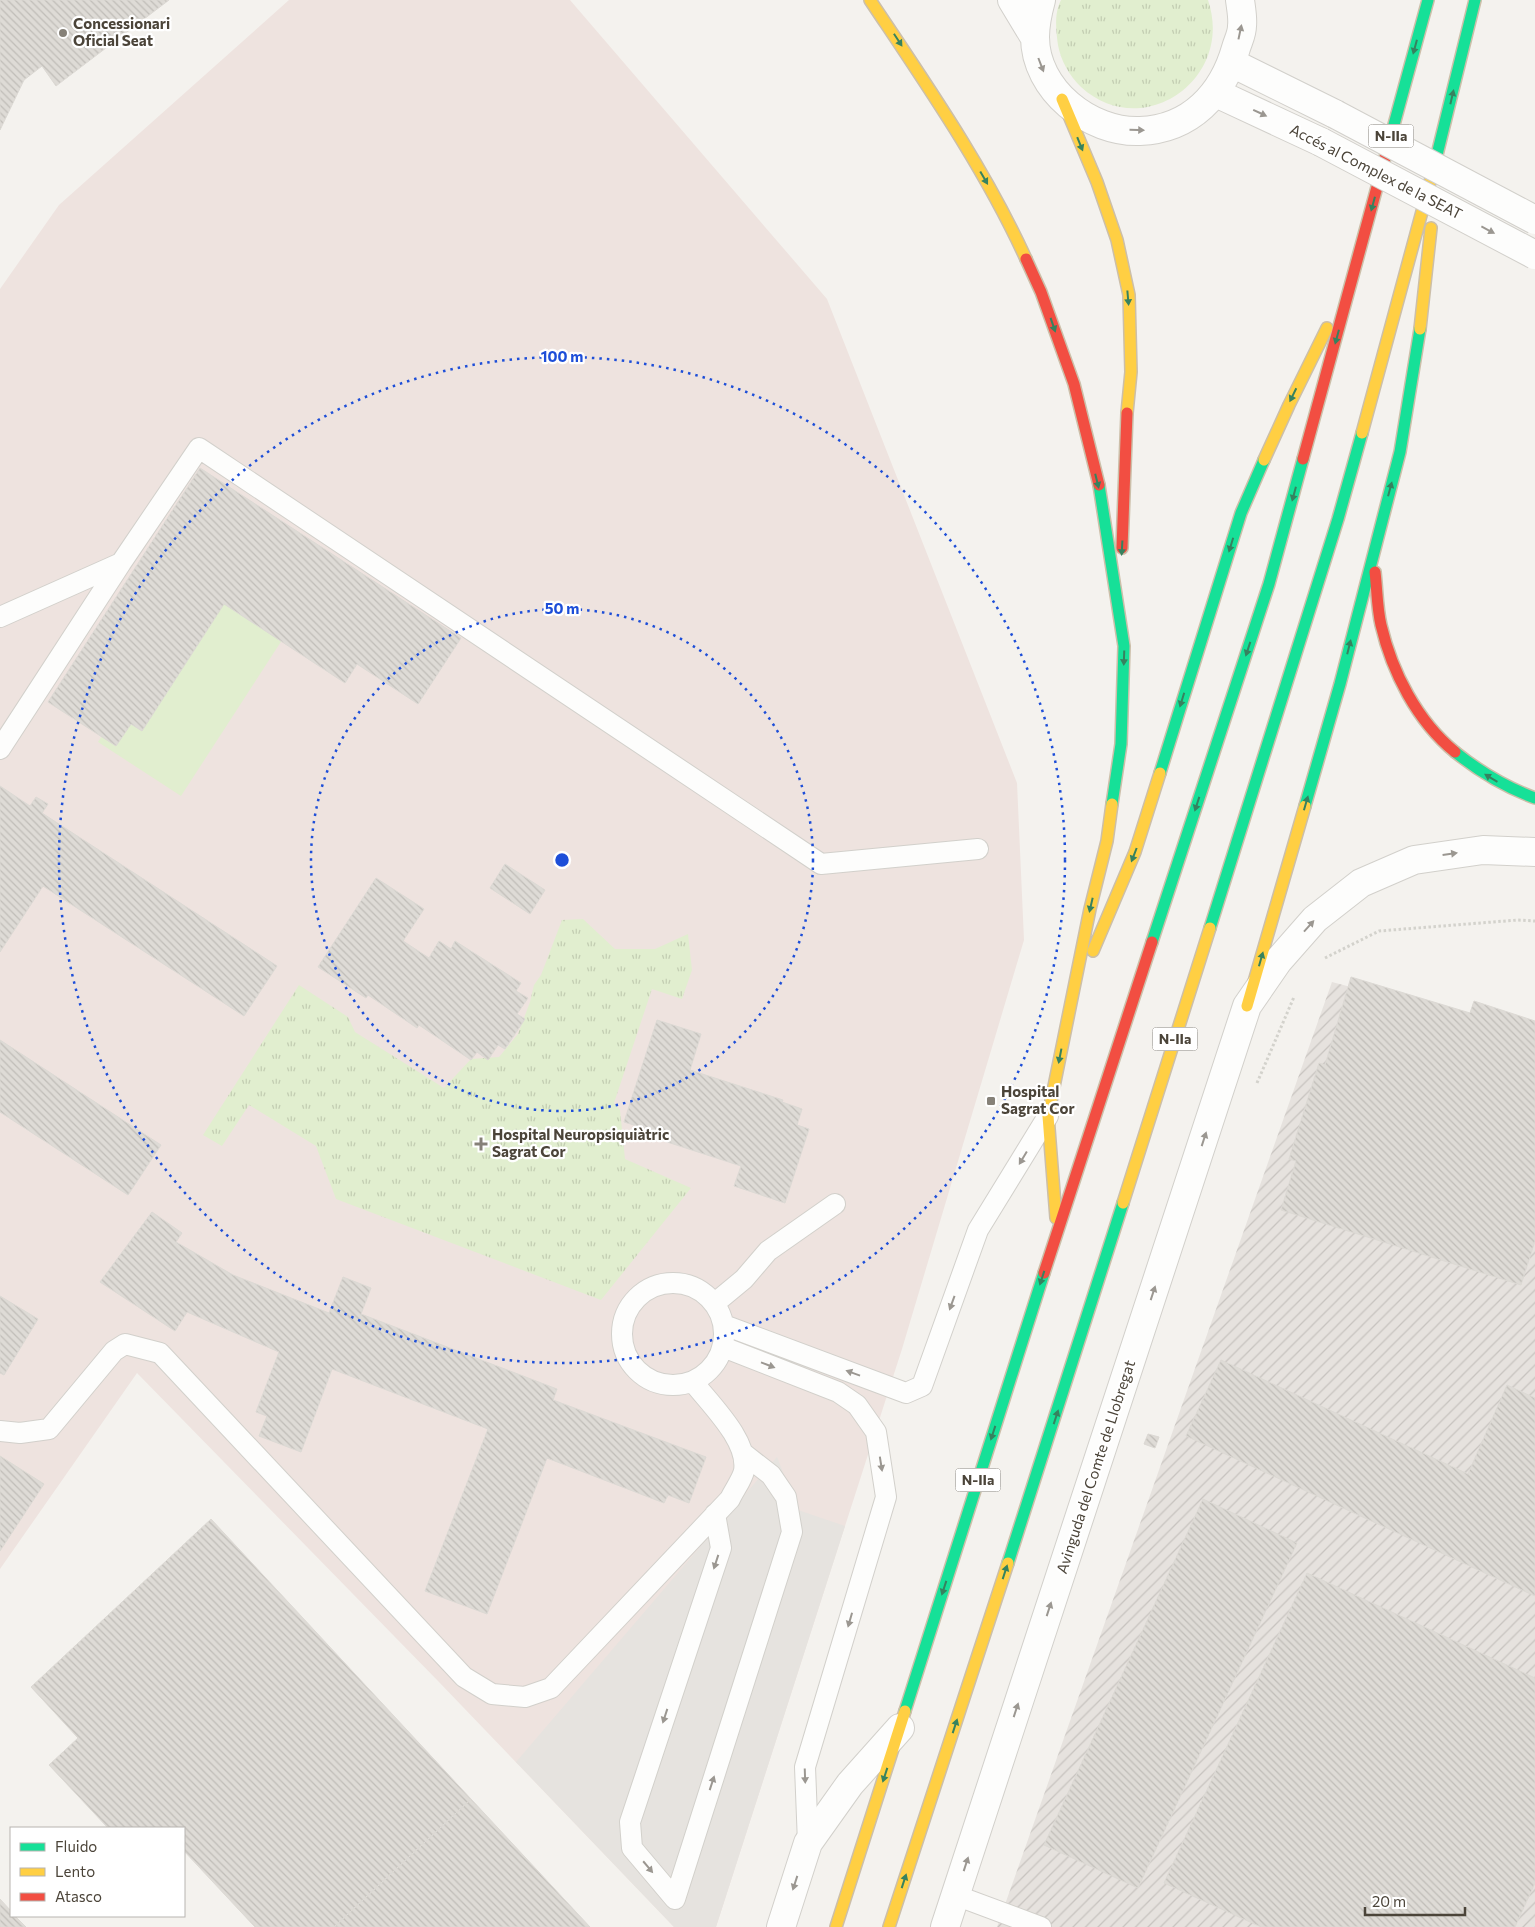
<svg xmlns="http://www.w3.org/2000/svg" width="1535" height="1927" viewBox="0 0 1535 1927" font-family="Commissioner,sans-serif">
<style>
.industrial{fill:url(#industrial-furrows)}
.medical{fill:#eee3df}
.grass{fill:url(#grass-tufts)}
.pitch{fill:#e1eecf}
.parking{fill:#e6e3df}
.building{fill:url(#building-back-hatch);stroke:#dcd9d4}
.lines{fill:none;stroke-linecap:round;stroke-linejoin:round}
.lane-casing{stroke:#d2d0cb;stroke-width:22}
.street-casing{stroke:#d2d0cb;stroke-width:30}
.fast-casing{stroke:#ccbfa9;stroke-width:14}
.slow-casing{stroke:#ccbfa9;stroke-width:14}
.jam-casing{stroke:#ccbfa9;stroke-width:14}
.path{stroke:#d3d2cc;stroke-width:3;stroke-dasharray:2.5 2.5;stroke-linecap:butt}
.lane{stroke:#fdfdfc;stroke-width:20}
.street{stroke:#fdfdfc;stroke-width:28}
.fast{stroke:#16e098;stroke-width:11}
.slow{stroke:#ffcf43;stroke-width:11}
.jam{stroke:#f24e42;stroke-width:11}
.street-bridge-casing{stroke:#d2d0cb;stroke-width:30;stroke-linecap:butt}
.street-bridge{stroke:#fdfdfc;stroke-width:28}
.oneway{fill:#9b9791}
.oneway2{fill:#36825f}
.ring{fill:none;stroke:#1d4ed8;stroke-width:2.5;stroke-dasharray:2.5 5}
.poi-dot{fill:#868178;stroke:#fff;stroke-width:2}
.labels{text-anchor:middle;stroke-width:4.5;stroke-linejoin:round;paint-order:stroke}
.shield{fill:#fff;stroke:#817c74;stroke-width:1}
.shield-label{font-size:14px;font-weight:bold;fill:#4b4439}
.poi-label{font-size:15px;font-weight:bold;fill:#4b4439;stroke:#fff;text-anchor:start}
.street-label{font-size:15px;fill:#4b4439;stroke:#fff}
.centre{fill:#1d4ed8;stroke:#fff;stroke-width:2.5}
.ring-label{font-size:15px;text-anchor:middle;font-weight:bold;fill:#1d4ed8;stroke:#fff;stroke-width:4.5;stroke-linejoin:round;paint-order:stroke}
</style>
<defs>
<pattern id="industrial-furrows" width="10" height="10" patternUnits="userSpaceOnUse" patternTransform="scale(1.25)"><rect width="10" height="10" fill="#e6e2de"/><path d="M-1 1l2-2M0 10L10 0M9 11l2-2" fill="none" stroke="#c7c3bf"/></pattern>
<pattern id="grass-tufts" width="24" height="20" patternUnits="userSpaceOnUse" patternTransform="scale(1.25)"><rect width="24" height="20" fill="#e1eecf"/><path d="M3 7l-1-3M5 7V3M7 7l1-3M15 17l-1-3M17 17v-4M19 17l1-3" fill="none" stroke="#c3cdb2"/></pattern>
<pattern id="building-back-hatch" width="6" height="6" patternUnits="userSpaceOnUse" patternTransform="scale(1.25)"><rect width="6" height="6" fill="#dedbd6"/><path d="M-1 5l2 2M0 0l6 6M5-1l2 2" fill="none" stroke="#c0bdb8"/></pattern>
</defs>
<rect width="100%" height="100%" fill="#f4f2ee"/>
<path class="industrial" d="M1332,982L1535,1036V1927H997Z"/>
<path class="medical" d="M289,0H570L827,299L1017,783L1024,940L902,1349L716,1927H674L438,1681L137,1373L0,1569V289L59,205Z"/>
<path class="grass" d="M1061,0H1208C1235,80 1142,143 1081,87C1069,75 1061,61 1058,45C1056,31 1054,13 1061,0Z
M583,919L615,949H655L688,934L692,970L682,999L652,989L614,1103L620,1110L625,1159L691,1188L601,1300L336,1199L316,1146L249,1105L222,1146L203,1135L299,985L348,1017L355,1032L444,1088L471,1059L499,1057L518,1034L530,1002L534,985L541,975L562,920Z"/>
<path class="pitch" d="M204,580L286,634L181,796L98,742Z"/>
<path class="parking" d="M777,1457L798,1510L845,1526L716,1927H674L516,1762Z"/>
<path class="building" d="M0,0H169L56,86L42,66L24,80L0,130Z
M200,468L461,638L418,704L357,664L345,683L224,604L142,731L131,724L116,746L48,702Z
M0,786L30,806L36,797L48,804L42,813L277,966L244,1016L43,886L0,952Z
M505,864L545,890L530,914L490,888Z
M376,878L424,909L403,941L429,958L439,941L451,949L455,941L521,983L516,991L528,998L517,1014L525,1019L505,1049L498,1045L488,1060L477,1052L471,1060L419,1025L417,1028L368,995L366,998L318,967Z
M1351,977L1470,1013L1474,1001L1535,1021V1241L1521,1285L1281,1210L1296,1161L1289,1159L1319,1063L1325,1065Z
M657,1020L701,1034L690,1070L783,1100L782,1102L802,1109L797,1125L809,1129L785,1203L734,1186L741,1166L658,1139L660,1133L624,1122Z
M0,1040L161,1145L128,1195L0,1112Z
M152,1212L182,1233L176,1242L233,1275L329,1313L343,1277L371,1288L361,1314L557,1389L553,1400L706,1457L689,1503L668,1495L664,1503L547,1458L487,1614L425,1591L488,1429L332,1369L301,1452L259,1436L267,1416L256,1412L279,1352L187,1312L175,1331L100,1282Z
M0,1296L38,1319L4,1375L0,1373Z
M1221,1360L1468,1474L1507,1385L1535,1398V1596L1186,1436Z
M1148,1434L1159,1437L1155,1448L1144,1444Z
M0,1456L44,1484L0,1551Z
M1203,1499L1297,1543L1138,1888L1044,1845Z
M211,1519L471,1799L334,1927H255L184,1851V1828H108L49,1765L78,1738L31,1687Z
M1307,1573L1535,1678V1883L1515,1927H1261L1164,1883Z
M471,1799L590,1927H334Z
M0,1899L11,1911V1916H15L26,1927H0Z"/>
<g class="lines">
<g class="lane-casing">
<path id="lane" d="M0,617L121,563L199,448L821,864L978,849
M0,749L121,563
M622 1334a51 51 0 1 1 102 0a51 51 0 1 1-102 0Z
M715,1303L744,1279L768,1251L835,1204
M724,1325L906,1393L922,1386L978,1230L1048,1116
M723,1347L838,1392L857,1405L876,1432L886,1497L805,1767L808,1843
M0,1431L20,1433L49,1429L114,1351L125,1344L160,1353L464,1677L492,1694L525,1697L551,1688L730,1499C734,1490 742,1480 744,1471C749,1441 711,1405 693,1382
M715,1514L721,1548L630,1822L632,1848L675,1899L792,1532L786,1497L771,1475L744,1454
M955,1895L1041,1927"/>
</g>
<g class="street-casing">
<path id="street" d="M1012,0L1035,38
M1041,0C1038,11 1035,26 1035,37C1035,90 1090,133 1140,131C1191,129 1223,94 1236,48C1238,41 1242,34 1242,26C1243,18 1241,8 1240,0
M1232,63L1335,114
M1216,93L1321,142
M781,1927L808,1843L850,1784L900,1728
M945,1927L1247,1006L1278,961L1315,919L1361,883L1414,860L1483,850L1535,852"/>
</g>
<g class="fast-casing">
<path id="fast" d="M1389,143L1428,0
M1433,171L1475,0
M1099,485L1124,646L1121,744L1112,804
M1455,752C1480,772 1505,787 1535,798
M1160,773L1241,513L1264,460
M1305,806L1340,684L1400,452L1420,329
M1210,928L1338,519L1362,433
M1152,942L1269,584L1303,459
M1008,1563L1123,1203
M905,1711L1044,1273"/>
</g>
<g class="slow-casing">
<path id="slow" d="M870,0C926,84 984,167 1026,259
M1062,99L1097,182L1117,240L1129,295L1131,372L1127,413
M1420,329L1431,228
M1362,433L1433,171
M1264,460L1289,405L1327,328
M1093,951L1135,852L1160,773
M1247,1006L1305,806
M1123,1203L1210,928
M1056,1218L1048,1116L1090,909L1107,841L1112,804
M836,1927L905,1711
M889,1927L1008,1563"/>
</g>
<g class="jam-casing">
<path id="jam" d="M1026,259L1041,292L1074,384L1099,485
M1303,459L1389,143
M1122,548L1127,413
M1375,572C1377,589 1377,608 1381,625C1392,672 1417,721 1455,752
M1044,1273L1152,942"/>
</g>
<path class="path" d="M1325,958L1379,931L1518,920L1535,921
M1257,1083L1294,997"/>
<use href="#lane" class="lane"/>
<use href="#street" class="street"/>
<use href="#fast" class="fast"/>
<use href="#slow" class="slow"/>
<use href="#jam" class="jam"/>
<g class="street-bridge-casing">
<path id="street-bridge" d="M1335,114L1535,220
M1321,142L1535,255"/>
</g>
<use href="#street-bridge" class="street-bridge"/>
</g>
<defs><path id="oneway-solid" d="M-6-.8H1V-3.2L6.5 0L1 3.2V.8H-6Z" transform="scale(1.25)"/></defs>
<g class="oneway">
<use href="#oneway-solid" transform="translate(1240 32) rotate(-78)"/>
<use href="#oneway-solid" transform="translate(1041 65) rotate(69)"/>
<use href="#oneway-solid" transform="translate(1260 113) rotate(25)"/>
<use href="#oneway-solid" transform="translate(1137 130) rotate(1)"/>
<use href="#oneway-solid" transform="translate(1488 230) rotate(28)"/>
<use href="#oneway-solid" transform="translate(1450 854) rotate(-8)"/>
<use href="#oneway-solid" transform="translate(1309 926) rotate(-48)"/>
<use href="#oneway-solid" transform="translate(1204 1139) rotate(-72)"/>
<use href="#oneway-solid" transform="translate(1023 1158) rotate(121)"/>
<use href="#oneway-solid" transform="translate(1153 1293) rotate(-72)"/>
<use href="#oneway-solid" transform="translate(952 1303) rotate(110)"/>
<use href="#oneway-solid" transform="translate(768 1365) rotate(21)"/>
<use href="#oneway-solid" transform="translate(853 1373) rotate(-160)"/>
<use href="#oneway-solid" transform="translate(881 1464) rotate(81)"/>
<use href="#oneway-solid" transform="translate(716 1562) rotate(108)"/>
<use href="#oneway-solid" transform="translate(1049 1609) rotate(-72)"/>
<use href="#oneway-solid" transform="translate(850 1620) rotate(106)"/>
<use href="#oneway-solid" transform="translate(1016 1710) rotate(-72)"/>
<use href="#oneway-solid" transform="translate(665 1716) rotate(108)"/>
<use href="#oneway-solid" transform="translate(805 1776) rotate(88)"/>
<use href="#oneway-solid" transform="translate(712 1783) rotate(-72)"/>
<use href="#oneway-solid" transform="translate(966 1864) rotate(-72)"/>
<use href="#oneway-solid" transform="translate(648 1867) rotate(50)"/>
<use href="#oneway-solid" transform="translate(795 1883) rotate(108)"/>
</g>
<g class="oneway2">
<use href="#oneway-solid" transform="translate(898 40) rotate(57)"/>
<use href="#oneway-solid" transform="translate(1415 47) rotate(105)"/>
<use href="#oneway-solid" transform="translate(1452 97) rotate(-77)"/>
<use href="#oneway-solid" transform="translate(1080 144) rotate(68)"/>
<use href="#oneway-solid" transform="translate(984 178) rotate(60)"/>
<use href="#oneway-solid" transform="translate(1373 204) rotate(105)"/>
<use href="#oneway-solid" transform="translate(1128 298) rotate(85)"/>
<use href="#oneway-solid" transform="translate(1053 325) rotate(71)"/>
<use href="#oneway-solid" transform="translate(1337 337) rotate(105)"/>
<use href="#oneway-solid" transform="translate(1293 395) rotate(116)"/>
<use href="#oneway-solid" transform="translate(1097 481) rotate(76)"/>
<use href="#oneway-solid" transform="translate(1390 489) rotate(-75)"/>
<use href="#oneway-solid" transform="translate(1294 494) rotate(105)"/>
<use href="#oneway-solid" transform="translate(1231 545) rotate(107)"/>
<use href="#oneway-solid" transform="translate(1122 548) rotate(93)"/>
<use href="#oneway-solid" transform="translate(1349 647) rotate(-76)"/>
<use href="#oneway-solid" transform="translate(1248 649) rotate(108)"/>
<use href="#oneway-solid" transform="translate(1124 658) rotate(92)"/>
<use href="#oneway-solid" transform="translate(1182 700) rotate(107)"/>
<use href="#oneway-solid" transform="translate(1491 778) rotate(-149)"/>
<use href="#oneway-solid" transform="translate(1306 803) rotate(-74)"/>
<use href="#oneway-solid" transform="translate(1197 804) rotate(108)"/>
<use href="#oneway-solid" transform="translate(1134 855) rotate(111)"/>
<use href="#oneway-solid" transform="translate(1091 905) rotate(103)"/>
<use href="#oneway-solid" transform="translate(1261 959) rotate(-74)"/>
<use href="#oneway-solid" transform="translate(1060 1056) rotate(101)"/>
<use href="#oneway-solid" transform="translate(1042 1278) rotate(108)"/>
<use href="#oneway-solid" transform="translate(1056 1417) rotate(-72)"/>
<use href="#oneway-solid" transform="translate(993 1433) rotate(108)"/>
<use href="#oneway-solid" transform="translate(1005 1572) rotate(-72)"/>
<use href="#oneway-solid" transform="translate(944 1588) rotate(108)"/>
<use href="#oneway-solid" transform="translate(955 1726) rotate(-72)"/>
<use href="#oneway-solid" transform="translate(885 1775) rotate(108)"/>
<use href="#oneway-solid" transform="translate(904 1881) rotate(-72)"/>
</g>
<g class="ring">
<circle cx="562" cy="860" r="251"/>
<circle cx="562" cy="860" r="503"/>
</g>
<g class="poi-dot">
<circle cx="63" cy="33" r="5"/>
<rect x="986" y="1096" width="10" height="10" rx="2.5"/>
<path d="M478.5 1136.5h5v5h5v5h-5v5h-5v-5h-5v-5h5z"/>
</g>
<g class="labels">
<g class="shield">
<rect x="1368.5" y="124.5" width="45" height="23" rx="4"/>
<rect x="1152.5" y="1027.5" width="45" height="23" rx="4"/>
<rect x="955.5" y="1468.5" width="45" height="23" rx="4"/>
</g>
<g class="shield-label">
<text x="1391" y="141">N-IIa</text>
<text x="1175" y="1044">N-IIa</text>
<text x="978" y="1485">N-IIa</text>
</g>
<g class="poi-label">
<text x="73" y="29">Concessionari<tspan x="73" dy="17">Oficial Seat</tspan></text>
<text x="1001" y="1097">Hospital<tspan x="1001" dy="17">Sagrat Cor</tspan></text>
<text x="492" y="1140">Hospital Neuropsiquiàtric<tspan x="492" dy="17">Sagrat Cor</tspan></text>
</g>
<g class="street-label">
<text transform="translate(1376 172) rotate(27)" y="5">Accés al Complex de la SEAT</text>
<text transform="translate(1096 1467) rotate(-72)" y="5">Avinguda del Comte de Llobregat</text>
</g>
</g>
<circle cx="562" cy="860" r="8" class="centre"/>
<g class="ring-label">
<text x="562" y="362">100 m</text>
<text x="562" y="614">50 m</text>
</g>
<rect x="10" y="1827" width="175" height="90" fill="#ffffff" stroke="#b7b4b0"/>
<rect x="20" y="1843" width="25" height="8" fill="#16e098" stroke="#b7b4b0"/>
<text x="55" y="1852" font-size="15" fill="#4b4439">Fluido</text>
<rect x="20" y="1868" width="25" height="8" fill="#ffcf43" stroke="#b7b4b0"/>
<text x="55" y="1877" font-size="15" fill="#4b4439">Lento</text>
<rect x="20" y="1893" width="25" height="8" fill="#f24e42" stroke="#b7b4b0"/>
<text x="55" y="1902" font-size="15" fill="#4b4439">Atasco</text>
<path d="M1365 1907v8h100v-8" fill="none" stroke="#4b4439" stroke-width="2.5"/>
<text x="1372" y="1907" font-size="15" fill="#4b4439" stroke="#ffffff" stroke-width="4" paint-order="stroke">20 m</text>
</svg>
